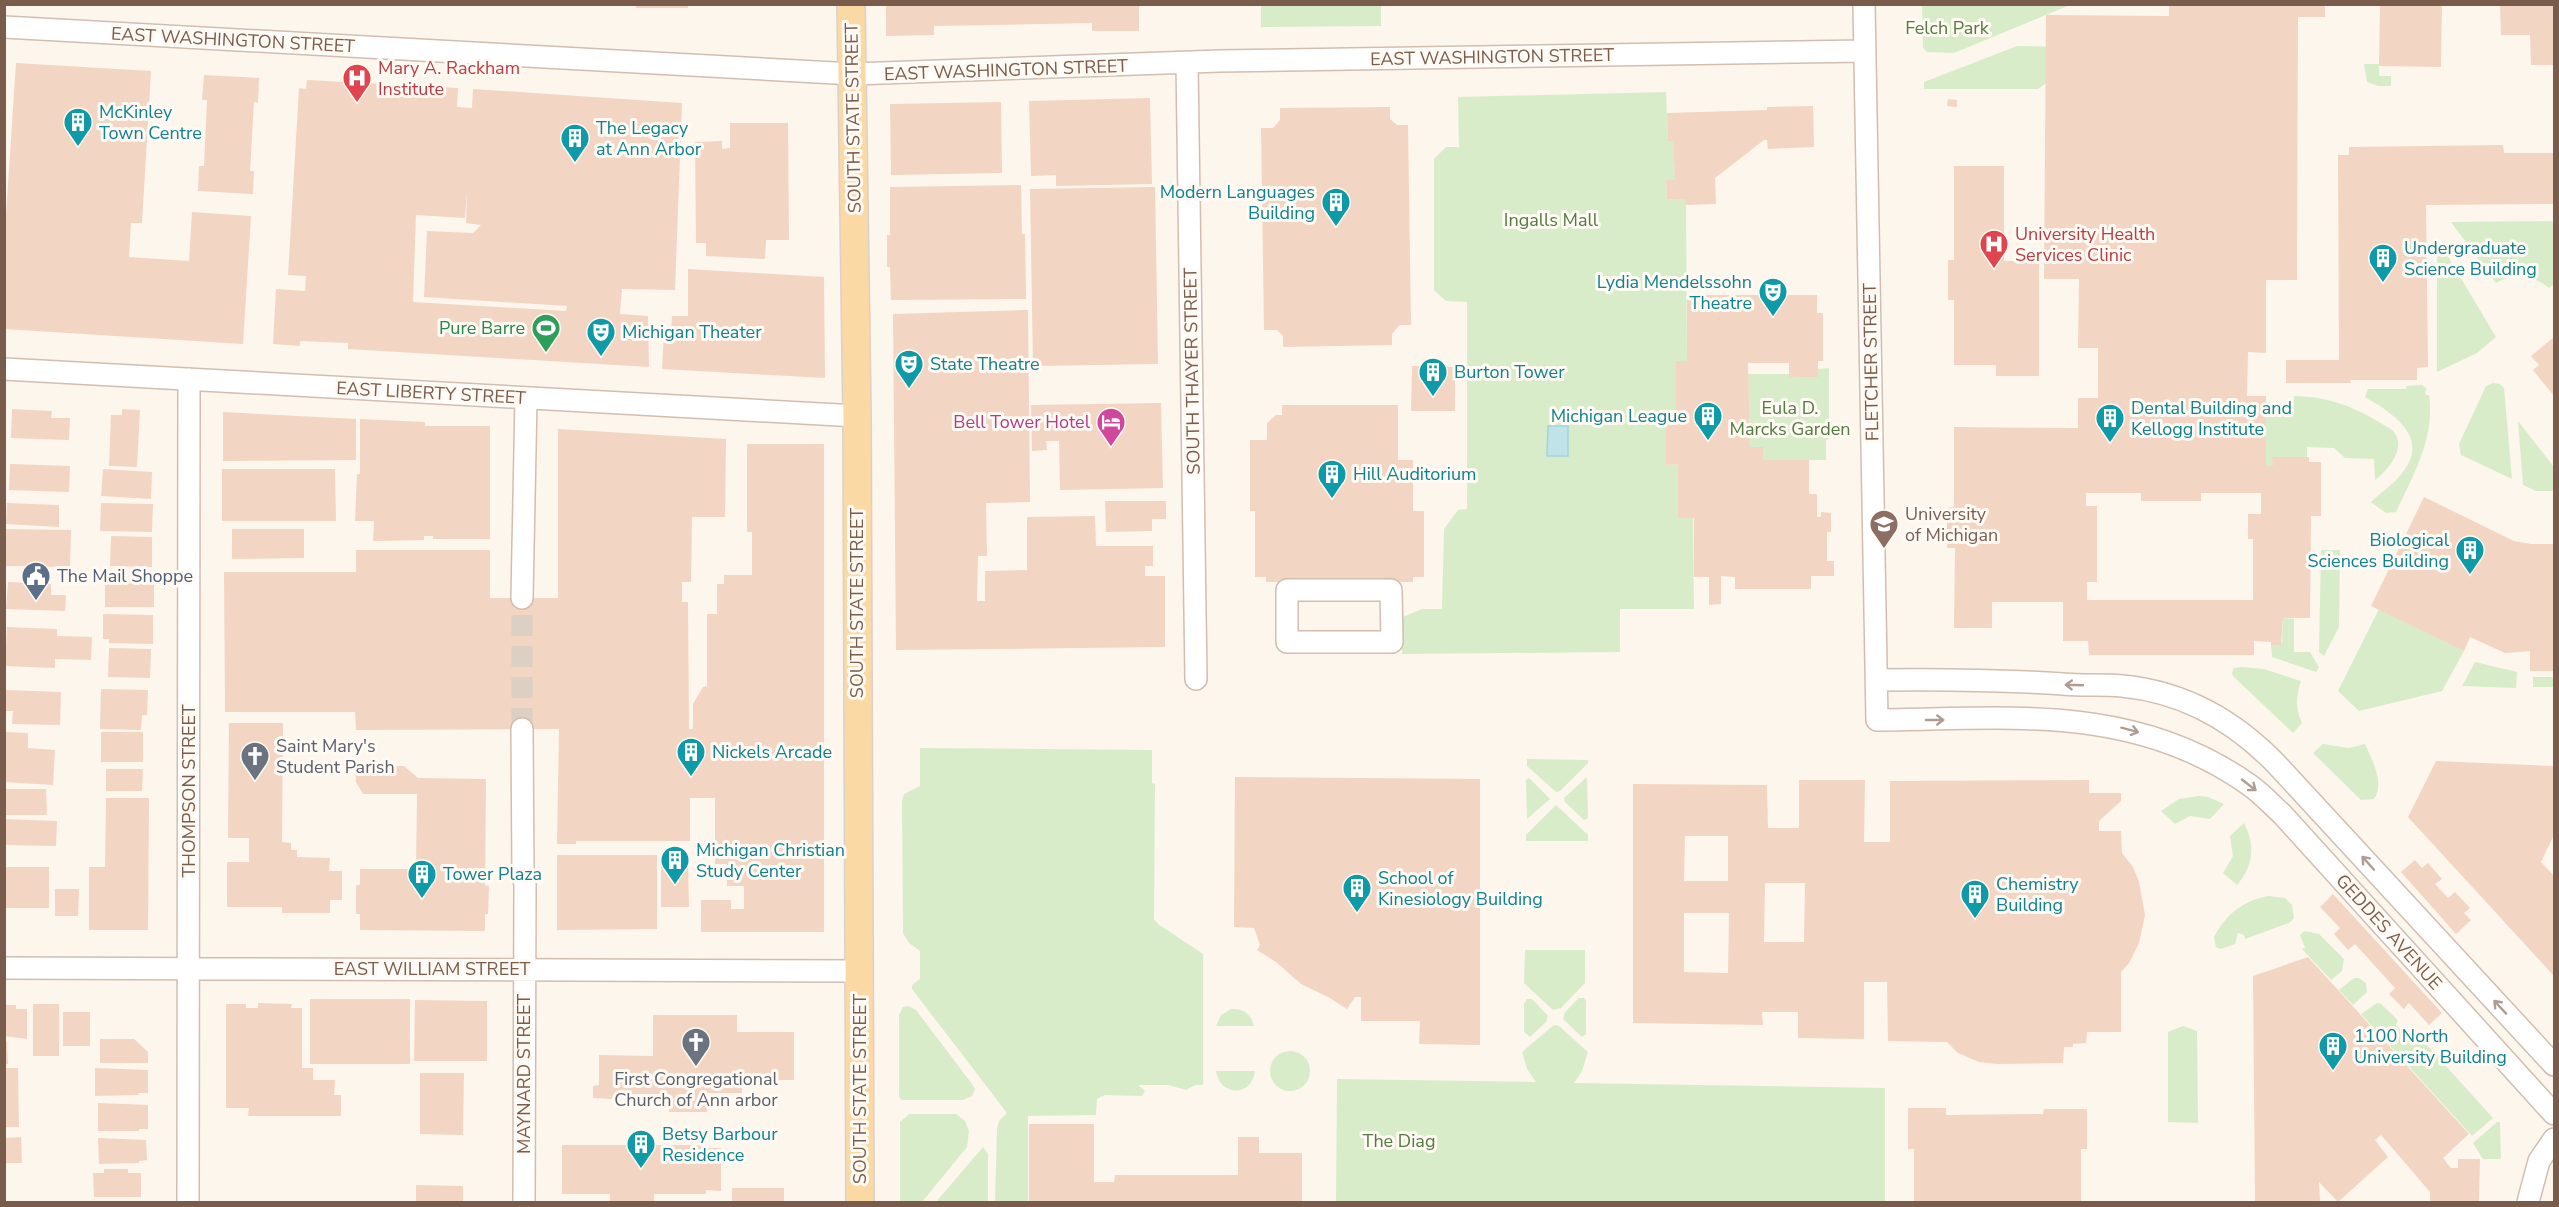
<svg xmlns="http://www.w3.org/2000/svg" width="2559" height="1207" viewBox="0 0 2559 1207" font-family="'Nunito Sans',sans-serif">
<style>
.green{fill:#d8ecc9}
.water{fill:#bfe3e8;stroke:#a5d3da;stroke-width:1.5}
.building{fill:#f3d5c3;fill-rule:evenodd}
.lines{fill:none;stroke-linecap:round;stroke-linejoin:round}
.minor-tunnel{stroke:#dcd0c4;stroke-width:21;stroke-dasharray:21 10;stroke-linecap:butt}
.minor-casing{stroke:#d1beb0;stroke-width:24}
.major-casing{stroke:#dad1cd;stroke-width:30}
.minor{stroke:#fff;stroke-width:21}
.major{stroke:#fbd9a5;stroke-width:27}
.oneway{stroke:#af9d94}
.labels{text-anchor:middle;stroke-width:6;stroke-linejoin:round;paint-order:stroke}
.park-label{font-size:18px;fill:#537a41;stroke:#fffaf3}
.street-label{font-size:18px;fill:#7a5c4d;stroke:#fffaf3}
.health-label{font-size:18px;fill:#be3a42;stroke:#fffaf3;text-anchor:start}
.culture-label{font-size:18px;fill:#0d838f;stroke:#fffaf3;text-anchor:start}
.leisure-label{font-size:18px;fill:#27864d;stroke:#fffaf3;text-anchor:end}
.hotel-label{font-size:18px;fill:#b23c85;stroke:#fffaf3;text-anchor:end}
.education-label{font-size:18px;fill:#785e54;stroke:#fffaf3;text-anchor:start}
.service-label{font-size:18px;fill:#4e5e75;stroke:#fffaf3;text-anchor:start}
.worship-label{font-size:18px;fill:#5b616d;stroke:#fffaf3;text-anchor:start}
</style>
<rect width="100%" height="100%" fill="#fdf6ec"/>
<path class="green" d="M1261,5H1381V26L1261,27Z
M1922,5L2156,4V5H2070L1954,53L1927,52L1923,48Z
M2017,46L2085,47V56L2038,89H1924V82Z
M2364,64H2379V76H2391V86H2378L2367,82Z
M1666,92L1668,141H1673L1675,180H1666L1667,199H1686L1687,361H1676V418L1667,465L1678,464L1693,518L1694,609H1620V652L1402,654L1403,617L1422,609H1442L1444,529L1458,510L1467,509V302L1446,301L1434,290V159L1446,147H1459L1458,97Z
M2554,221V284L2549,288C2533,275 2514,272 2496,283L2451,222Z
M2437,238L2496,337L2477,353L2437,372Z
M1829,368V439L1826,440V460H1763L1750,447L1748,374H1789L1790,378L1818,377V369Z
M2493,383L2500,384L2504,388L2512,479L2461,455L2459,444L2486,386Z
M2422,385L2427,389L2425,392L2426,395H2429C2435,438 2414,474 2396,512L2386,513L2371,502C2382,491 2396,483 2405,469C2429,435 2389,411 2365,397L2368,389H2406L2407,386Z
M2294,396C2328,397 2350,405 2379,422C2383,425 2391,428 2394,432C2407,448 2387,471 2375,480L2374,459L2345,458L2334,448L2307,447V457L2273,458V466H2266V403H2293Z
M2518,421L2554,467V491H2536L2523,485Z
M2321,550H2340L2339,627L2324,656L2319,652Z
M2379,609L2464,651L2442,691L2359,711L2338,691Z
M2283,618L2294,619V652H2310L2319,667L2316,672L2272,657L2271,645L2282,643Z
M2475,662L2517,672L2516,688L2462,686Z
M2242,667L2264,669L2301,681C2296,697 2295,708 2302,723L2293,733L2233,676L2232,673L2234,668Z
M2533,677H2554V687H2533Z
M2323,744L2349,748L2365,744C2372,760 2385,783 2374,799L2361,800L2313,753Z
M920,748L1152,750V783L1155,784L1154,919L1158,924L1203,954V1085H1195L1186,1090L1168,1085H1138L1145,1091L1142,1096L1105,1095L1097,1099L1096,1115L1028,1116V1202H995L997,1129L999,1121L1007,1113L912,989V985L920,979V951L909,943L903,933L902,801L904,794L920,786Z
M1527,759L1588,760V763L1560,791L1556,792L1527,766Z
M1587,777L1588,818L1584,820L1565,802L1564,798Z
M1529,778L1550,799L1527,819L1526,780Z
M2199,796L2208,797L2224,804L2210,819L2190,816L2175,824L2161,811L2179,799Z
M1556,805L1588,835V841H1526V835Z
M2244,823C2256,845 2253,867 2237,885L2223,873L2233,856L2230,836Z
M2269,896L2285,898L2292,905L2294,918L2289,923L2245,939L2244,935L2238,933L2235,944L2221,949L2216,947L2214,937C2226,914 2244,900 2269,896Z
M2305,931L2319,934L2344,959L2342,971L2331,980L2302,949L2305,948L2300,935Z
M1525,950H1585V983L1561,1008L1553,1010L1524,983Z
M2354,978H2359L2366,983L2367,992L2353,1005L2339,990Z
M1579,998H1584L1586,1001V1034L1582,1037L1563,1019L1565,1012Z
M1527,999H1532L1548,1016L1546,1022L1530,1037L1524,1032V1004Z
M2377,1003L2381,1004L2398,1020L2396,1025L2402,1032L2408,1030L2417,1034L2493,1118L2472,1136L2361,1014Z
M909,1006L916,1010L972,1084L975,1089L972,1096L963,1100H902L899,1097V1015L903,1007Z
M1231,1009C1243,1008 1251,1014 1254,1026H1216L1221,1015Z
M1554,1025L1559,1026L1588,1052L1582,1071L1574,1083L1885,1088V1202H1336L1337,1079L1536,1082L1527,1069L1522,1052Z
M2183,1026L2197,1031L2198,1123L2168,1122V1032Z
M1270 1071a20 20 0 1 1 40 0a20 20 0 1 1-40 0Z
M1216,1071H1255C1252,1097 1220,1097 1216,1071Z
M909,1114H956L965,1121L969,1131L967,1147L922,1202H900V1122Z
M2497,1122H2500L2501,1159H2483L2473,1143Z
M983,1147L988,1154V1202H936Z"/>
<path class="water" d="M1548,426H1568V456H1547Z"/>
<path class="building" d="M636,4H688V8H636Z
M886,4H1139V31H1092V23L934,26V35L886,36Z
M2169,4H2325V17H2298L2297,280H2266V353L2248,352L2247,396H2266V466H2273L2272,457H2309V462H2321V516H2311L2310,618H2283L2281,645H2271V642L2254,641V655H2089L2088,641H2063V602H1992V628H1954L1955,548H1947V508L1954,507V427L2078,428V398H2098V348H2078L2079,279H2044L2046,15L2169,16ZM2086,493H2141V501H2201V493H2261V514H2248V539H2253V600H2087V582H2097V506H2086Z
M2380,4H2442L2441,67L2379,66Z
M2500,4H2554V65H2531L2530,35H2501Z
M16,63L151,71L142,223H131L129,257L189,261L192,212L251,216L243,344L4,329V245Z
M204,75L259,78L258,103L254,102L250,171H254L253,194L198,191L199,166H204L207,100H202Z
M307,80L458,88L457,107L472,108L473,89L682,103L675,290L622,289L620,314L648,316L649,367L348,349V343L300,341V346L273,344L276,289L305,291L306,276L288,275L299,88L306,89ZM467,190L466,223L481,225L473,233L427,231L424,297L567,306L566,311L413,302L416,215L465,218Z
M1150,98L1152,184L1056,186V175L1031,176L1029,101Z
M1948,99L1957,100V107L1947,106Z
M1001,102L1002,173L891,175L890,104Z
M1813,106L1814,147L1768,149L1767,140H1764L1715,178L1716,204L1686,205V199H1667L1666,180H1675L1673,141H1668L1667,113L1767,110V107Z
M1390,107V119L1397,125H1408L1411,325H1400L1396,329L1392,334V345L1283,347V336L1277,330H1264L1261,128H1273L1280,120V108Z
M730,123H788L789,240H766L765,259L706,256V243H696L695,142L722,141V149L730,148Z
M2503,145L2504,153H2554V204L2426,205L2428,367L2417,368V380H2350L2351,383H2286V360H2339L2338,155H2349V147Z
M1954,166H2004V261H2039V376H1996V365H1954V300H1948V260H1954Z
M1021,185L1022,234H1025L1026,299L891,300L890,267H887V235H890V187Z
M1155,187L1158,364L1033,366L1030,189Z
M688,269L824,277L825,378L662,369L664,333H671L672,316H688Z
M1687,295H1817V313H1823V361H1818V377L1789,378V363H1748L1750,447H1763V460H1809V494H1817V517H1821V512L1831,513V532H1827V561H1834V576H1811V589H1735V577L1721,576V604L1709,605V577H1694V518H1678V464L1666,465V418H1676V361H1687Z
M1028,310L1030,502L986,503L987,556H978L977,601H985V571L1027,570V517L1095,516L1096,546H1153V566H1145V576H1165V647L896,650L893,314Z
M2554,337V396L2533,370L2539,365L2531,356Z
M1412,366L1455,367V411H1411Z
M1161,403L1163,488L1060,490L1059,441H1046L1047,450L1032,451L1031,405Z
M1282,405H1398V460H1413V511H1424V577H1413V582H1266V577H1255V511H1250V440H1267V423L1276,415H1282Z
M12,409L52,411L51,418H70L69,440L11,438Z
M122,409L140,410L137,467L109,466L111,415H122Z
M223,412L356,419V460L223,461Z
M360,419L425,422V426H490V539H433V536H424V540L373,541L374,521H355L357,474H360Z
M558,429L726,439L725,517H692L691,582H682V602H688L689,729H693V704L703,687L707,686V614H717V584H724V575H752V532H747V444H824V932H701V900H731V909H744V886H727V864H715V798H690V841H576V844H557L559,729L356,730L355,712H225L224,572H356V550H490V598H558Z
M10,464L70,466L69,492L9,490Z
M103,469L152,472L151,499L101,496Z
M222,469H335L336,521H222Z
M2424,497L2514,541L2531,544H2554V671H2530V651L2505,653L2470,637L2464,651L2371,606Z
M1105,501H1166V519H1152V531L1106,532Z
M7,503L59,505V527L6,524Z
M101,503L153,504L152,532L100,531Z
M4,529L71,530L70,567L4,566Z
M232,529H304V558L232,559Z
M111,536L152,537V567L110,566Z
M154,579V607H105V580Z
M8,582L51,584V595H66L65,611L6,609Z
M103,614L153,615V644L109,643V639H103Z
M7,627L57,629V636L92,637L91,660L55,659V668L5,666Z
M109,648L151,649L150,678L108,677Z
M101,689L148,690L147,715H142L141,730L100,729Z
M5,690L61,692L60,725L12,724L13,711H4Z
M229,723H283L282,842L291,843V850H297V857L330,858L329,871H342V900H330V913H282V907H227V862H249V838H228Z
M4,732L28,733V748L55,750L53,785L4,782Z
M101,732H143V762H101Z
M2436,761L2554,766V835L2541,862L2554,876V976L2408,817Z
M355,766H404L418,778L486,779L485,885L489,886L488,914H485V931L360,930V914H356V885H360V869H416L417,794H363L356,782Z
M106,769H143L142,791H106Z
M1235,777L1480,779V1045L1419,1044L1420,1021H1361V997H1355L1347,1009L1328,997L1301,984L1276,962L1257,950L1260,945L1254,928L1234,927Z
M1799,780H1865L1864,842H1890V781L2089,780V793H2121V801L2099,821V831H2121L2122,853L2133,867L2139,882L2145,915L2139,943L2129,963L2121,972V1032H2087L2086,1043L2073,1044V1047H2064L2063,1063L1997,1064L1979,1062L1958,1053L1947,1042L1888,1041L1887,982H1864V1039L1798,1038V1012H1762L1763,1025L1633,1023V784L1767,785L1768,828H1799ZM1685,836H1728V881H1684ZM1765,883H1805L1804,942H1764ZM1684,913H1729L1728,973L1684,972Z
M4,789H46L47,815H4Z
M106,798H149L148,930H89V867H105Z
M4,819L57,821L56,846L4,845Z
M557,855H657V929L557,930Z
M2415,860L2422,868L2428,863L2442,879L2435,884L2448,898L2455,892L2470,908L2464,913L2471,920L2456,934L2401,872Z
M661,865H688L689,907H661Z
M4,867H49V908H4Z
M55,889H79L78,916H55Z
M2333,894L2442,1013L2429,1025L2409,1003L2404,1009L2389,994L2395,988L2355,944L2348,950L2334,934L2340,928L2320,907Z
M2308,957L2469,1134L2443,1158L2451,1168H2458V1159H2480L2479,1202H2430V1192L2381,1135L2375,1140L2388,1157L2338,1202L2319,1182L2320,1202H2255L2253,976Z
M310,999H410V1064H310Z
M415,1000L487,1001V1061H414Z
M258,1003L292,1004L291,1008H302V1068H313V1080H335L334,1095H341V1116H248L249,1108H226V1004H246V1008H258Z
M33,1004H59V1056H33Z
M4,1005H16V1009H27V1039L4,1036Z
M63,1012H90V1046H63Z
M653,1015H737V1032H794V1080H742V1093H708L707,1112H669V1094H613L612,1099L593,1098V1086L599,1085V1055L653,1056Z
M100,1039H134L148,1052V1063H100Z
M5,1042H7L8,1064H5Z
M4,1068H18L19,1127H4Z
M95,1068L148,1070V1093H139L138,1095L95,1096Z
M420,1073H464L463,1135L420,1134Z
M98,1103L148,1105V1129H139V1131H98Z
M1908,1108H1946V1115L2043,1114L2044,1109H2087V1149H2081V1202H1914V1149H1908Z
M1029,1124H1094V1182H1114L1115,1175H1238V1137H1259V1153H1302V1202H1029Z
M21,1137L22,1163H4V1138Z
M98,1138L146,1140L147,1160L139,1161V1163L99,1164Z
M562,1145H706V1148H721V1191L706,1190V1194H654V1202H610V1194H562Z
M104,1169H128V1173H141V1197H94L93,1173H104Z
M416,1185L463,1186V1202H416Z
M732,1188H784V1202H732Z"/>
<g class="lines">
<path class="minor-tunnel" d="M522,729V598"/>
<g class="minor-casing">
<path id="minor" d="M1864,4L1877,720C2009,719 2133,703 2248,784C2260,792 2271,804 2282,814L2554,1114
M4,27L853,74L1219,61L1865,51
M1187,63L1196,679
M4,369L857,416
M1287,590H1391L1392,642H1287Z
M522,598L526,399
M1877,680C1939,679 2001,680 2063,684C2083,686 2103,684 2122,686C2186,692 2237,722 2280,768L2554,1065
M522,729L523,875L525,885L524,1202
M4,968L859,971
M188,1202L189,379
M2528,1202L2539,1161L2554,1139"/>
</g>
<g class="major-casing">
<path id="major" d="M851,4L857,416L860,1202"/>
</g>
<use href="#minor" class="minor"/>
<use href="#major" class="major"/>
</g>
<defs><path id="oneway-shaft" d="M-6 0H5M1.5-3L5.5 0L1.5 3" fill="none" stroke-width="1.6" stroke-linecap="round" stroke-linejoin="round" transform="scale(1.5)"/></defs>
<g class="oneway">
<use href="#oneway-shaft" transform="translate(2074 685) rotate(-178)"/>
<use href="#oneway-shaft" transform="translate(1935 720)"/>
<use href="#oneway-shaft" transform="translate(2130 730) rotate(15)"/>
<use href="#oneway-shaft" transform="translate(2249 785) rotate(38)"/>
<use href="#oneway-shaft" transform="translate(2368 863) rotate(-132)"/>
<use href="#oneway-shaft" transform="translate(2500 1007) rotate(-133)"/>
</g>
<defs>
<g id="hospital-pin" transform="scale(1.5)"><path d="M0 17L-7.5 6A9.5 9.5 0 1 1 7.5 6Z" fill="#e0444e" stroke="#fffaf3"/><path d="M-5-5h3v3.5h4V-5h3V5h-3V1.5h-4V5h-3Z" fill="#fff"/></g>
<g id="building-pin" transform="scale(1.5)"><path d="M0 17L-7.5 6A9.5 9.5 0 1 1 7.5 6Z" fill="#0f9aa8" stroke="#fffaf3"/><path d="M-4-6H4V6H1V3H-1V6H-4ZM-2.5-4.3h1.7v1.8h-1.7ZM.8-4.3h1.7v1.8H.8ZM-2.5-1h1.7V.8h-1.7ZM.8-1h1.7V.8H.8Z" fill="#fff"/></g>
<g id="theatre-pin" transform="scale(1.5)"><path d="M0 17L-7.5 6A9.5 9.5 0 1 1 7.5 6Z" fill="#0f9aa8" stroke="#fffaf3"/><path d="M-5-5.5Q0-4 5-5.5V0Q5 5 0 6Q-5 5-5 0ZM-3.3-2.5H-1v1.5H-3.3ZM1-2.5H3.3v1.5H1ZM-2.8 1Q0 5.5 2.8 1Z" fill="#fff"/></g>
<g id="stadium-pin" transform="scale(1.5)"><path d="M0 17L-7.5 6A9.5 9.5 0 1 1 7.5 6Z" fill="#2e9e5b" stroke="#fffaf3"/><path d="M0-5a6.5 5 0 1 0 0 10a6.5 5 0 1 0 0-10ZM-3.5-1.8h7v3.6h-7Z" fill="#fff"/></g>
<g id="hotel-pin" transform="scale(1.5)"><path d="M0 17L-7.5 6A9.5 9.5 0 1 1 7.5 6Z" fill="#d1479c" stroke="#fffaf3"/><path d="M-6-4.5h1.5V1H6V5H4.5V3h-9V5H-6ZM-4 0a1.8 1.8 0 1 1 3.6 0ZM.5 0V-2.5h3Q6-2.5 6 0Z" fill="#fff"/></g>
<g id="university-pin" transform="scale(1.5)"><path d="M0 17L-7.5 6A9.5 9.5 0 1 1 7.5 6Z" fill="#8d6e63" stroke="#fffaf3"/><path d="M0-5L7-2L0 1L-7-2ZM-4 1L0 2.5L4 1V4Q0 6-4 4Z" fill="#fff"/></g>
<g id="civic-pin" transform="scale(1.5)"><path d="M0 17L-7.5 6A9.5 9.5 0 1 1 7.5 6Z" fill="#5c6f8a" stroke="#fffaf3"/><path d="M-.6-6.5H3V-4.5H.6V-3L4-1V1h2V6H-6V1h2V-1L-.6-3ZM-1.2 2.5V6h2.4V2.5Z" fill="#fff"/></g>
<g id="church-pin" transform="scale(1.5)"><path d="M0 17L-7.5 6A9.5 9.5 0 1 1 7.5 6Z" fill="#6b7280" stroke="#fffaf3"/><path d="M-1.2-6h2.4v3.5h3.3v2.4h-3.3V6h-2.4V-.1h-3.3v-2.4h3.3Z" fill="#fff"/></g>
</defs>
<g fill-rule="evenodd">
<use href="#hospital-pin" x="357" y="78"/>
<use href="#building-pin" x="78" y="122"/>
<use href="#building-pin" x="575" y="138"/>
<use href="#building-pin" x="1336" y="202"/>
<use href="#hospital-pin" x="1994" y="244"/>
<use href="#building-pin" x="2383" y="258"/>
<use href="#theatre-pin" x="1773" y="292"/>
<use href="#stadium-pin" x="546" y="328"/>
<use href="#theatre-pin" x="601" y="332"/>
<use href="#theatre-pin" x="909" y="364"/>
<use href="#building-pin" x="1433" y="372"/>
<use href="#building-pin" x="1708" y="416"/>
<use href="#building-pin" x="2110" y="418"/>
<use href="#hotel-pin" x="1111" y="422"/>
<use href="#building-pin" x="1332" y="474"/>
<use href="#university-pin" x="1884" y="524"/>
<use href="#building-pin" x="2470" y="550"/>
<use href="#civic-pin" x="36" y="576"/>
<use href="#building-pin" x="691" y="752"/>
<use href="#church-pin" x="255" y="756"/>
<use href="#building-pin" x="675" y="860"/>
<use href="#building-pin" x="422" y="874"/>
<use href="#building-pin" x="1357" y="888"/>
<use href="#building-pin" x="1975" y="894"/>
<use href="#church-pin" x="696" y="1042"/>
<use href="#building-pin" x="2333" y="1046"/>
<use href="#building-pin" x="641" y="1144"/>
</g>
<g class="labels">
<g class="park-label">
<text x="1947" y="34">Felch Park</text>
<text x="1551" y="226">Ingalls Mall</text>
<text x="1790" y="414">Eula D.<tspan x="1790" dy="21">Marcks Garden</tspan></text>
<text x="1399" y="1147">The Diag</text>
</g>
<g class="street-label">
<text transform="translate(233 40) rotate(3)" y="6">EAST WASHINGTON STREET</text>
<text transform="translate(1492 57) rotate(-1)" y="6">EAST WASHINGTON STREET</text>
<text transform="translate(1006 70) rotate(-2)" y="6">EAST WASHINGTON STREET</text>
<text transform="translate(853 118) rotate(-91)" y="6">SOUTH STATE STREET</text>
<text transform="translate(1871 362) rotate(-91)" y="6">FLETCHER STREET</text>
<text transform="translate(1192 371) rotate(-91)" y="6">SOUTH THAYER STREET</text>
<text transform="translate(431 393) rotate(3)" y="6">EAST LIBERTY STREET</text>
<text transform="translate(857 603) rotate(-90)" y="6">SOUTH STATE STREET</text>
<text transform="translate(189 791) rotate(-90)" y="6">THOMPSON STREET</text>
<text transform="translate(2389 932) rotate(48)" y="6">GEDDES AVENUE</text>
<text x="432" y="975">EAST WILLIAM STREET</text>
<text transform="translate(524 1074) rotate(-90)" y="6">MAYNARD STREET</text>
<text transform="translate(860 1089) rotate(-90)" y="6">SOUTH STATE STREET</text>
</g>
<g class="health-label">
<text x="378" y="74">Mary A. Rackham<tspan x="378" dy="21">Institute</tspan></text>
<text x="2015" y="240">University Health<tspan x="2015" dy="21">Services Clinic</tspan></text>
</g>
<g class="culture-label">
<text x="99" y="118">McKinley<tspan x="99" dy="21">Town Centre</tspan></text>
<text x="596" y="134">The Legacy<tspan x="596" dy="21">at Ann Arbor</tspan></text>
<text x="1315" y="198" text-anchor="end">Modern Languages<tspan x="1315" dy="21">Building</tspan></text>
<text x="2404" y="254">Undergraduate<tspan x="2404" dy="21">Science Building</tspan></text>
<text x="1752" y="288" text-anchor="end">Lydia Mendelssohn<tspan x="1752" dy="21">Theatre</tspan></text>
<text x="622" y="338">Michigan Theater</text>
<text x="930" y="370">State Theatre</text>
<text x="1454" y="378">Burton Tower</text>
<text x="2131" y="414">Dental Building and<tspan x="2131" dy="21">Kellogg Institute</tspan></text>
<text x="1687" y="422" text-anchor="end">Michigan League</text>
<text x="1353" y="480">Hill Auditorium</text>
<text x="2449" y="546" text-anchor="end">Biological<tspan x="2449" dy="21">Sciences Building</tspan></text>
<text x="712" y="758">Nickels Arcade</text>
<text x="696" y="856">Michigan Christian<tspan x="696" dy="21">Study Center</tspan></text>
<text x="443" y="880">Tower Plaza</text>
<text x="1378" y="884">School of<tspan x="1378" dy="21">Kinesiology Building</tspan></text>
<text x="1996" y="890">Chemistry<tspan x="1996" dy="21">Building</tspan></text>
<text x="2354" y="1042">1100 North<tspan x="2354" dy="21">University Building</tspan></text>
<text x="662" y="1140">Betsy Barbour<tspan x="662" dy="21">Residence</tspan></text>
</g>
<g class="leisure-label">
<text x="525" y="334">Pure Barre</text>
</g>
<g class="hotel-label">
<text x="1090" y="428">Bell Tower Hotel</text>
</g>
<g class="education-label">
<text x="1905" y="520">University<tspan x="1905" dy="21">of Michigan</tspan></text>
</g>
<g class="service-label">
<text x="57" y="582">The Mail Shoppe</text>
</g>
<g class="worship-label">
<text x="276" y="752">Saint Mary's<tspan x="276" dy="21">Student Parish</tspan></text>
<text x="696" y="1085" text-anchor="middle">First Congregational<tspan x="696" dy="21">Church of Ann arbor</tspan></text>
</g>
</g>
<rect width="2559" height="1207" fill="none" stroke="#7a5c4d" stroke-width="12"/>
</svg>
